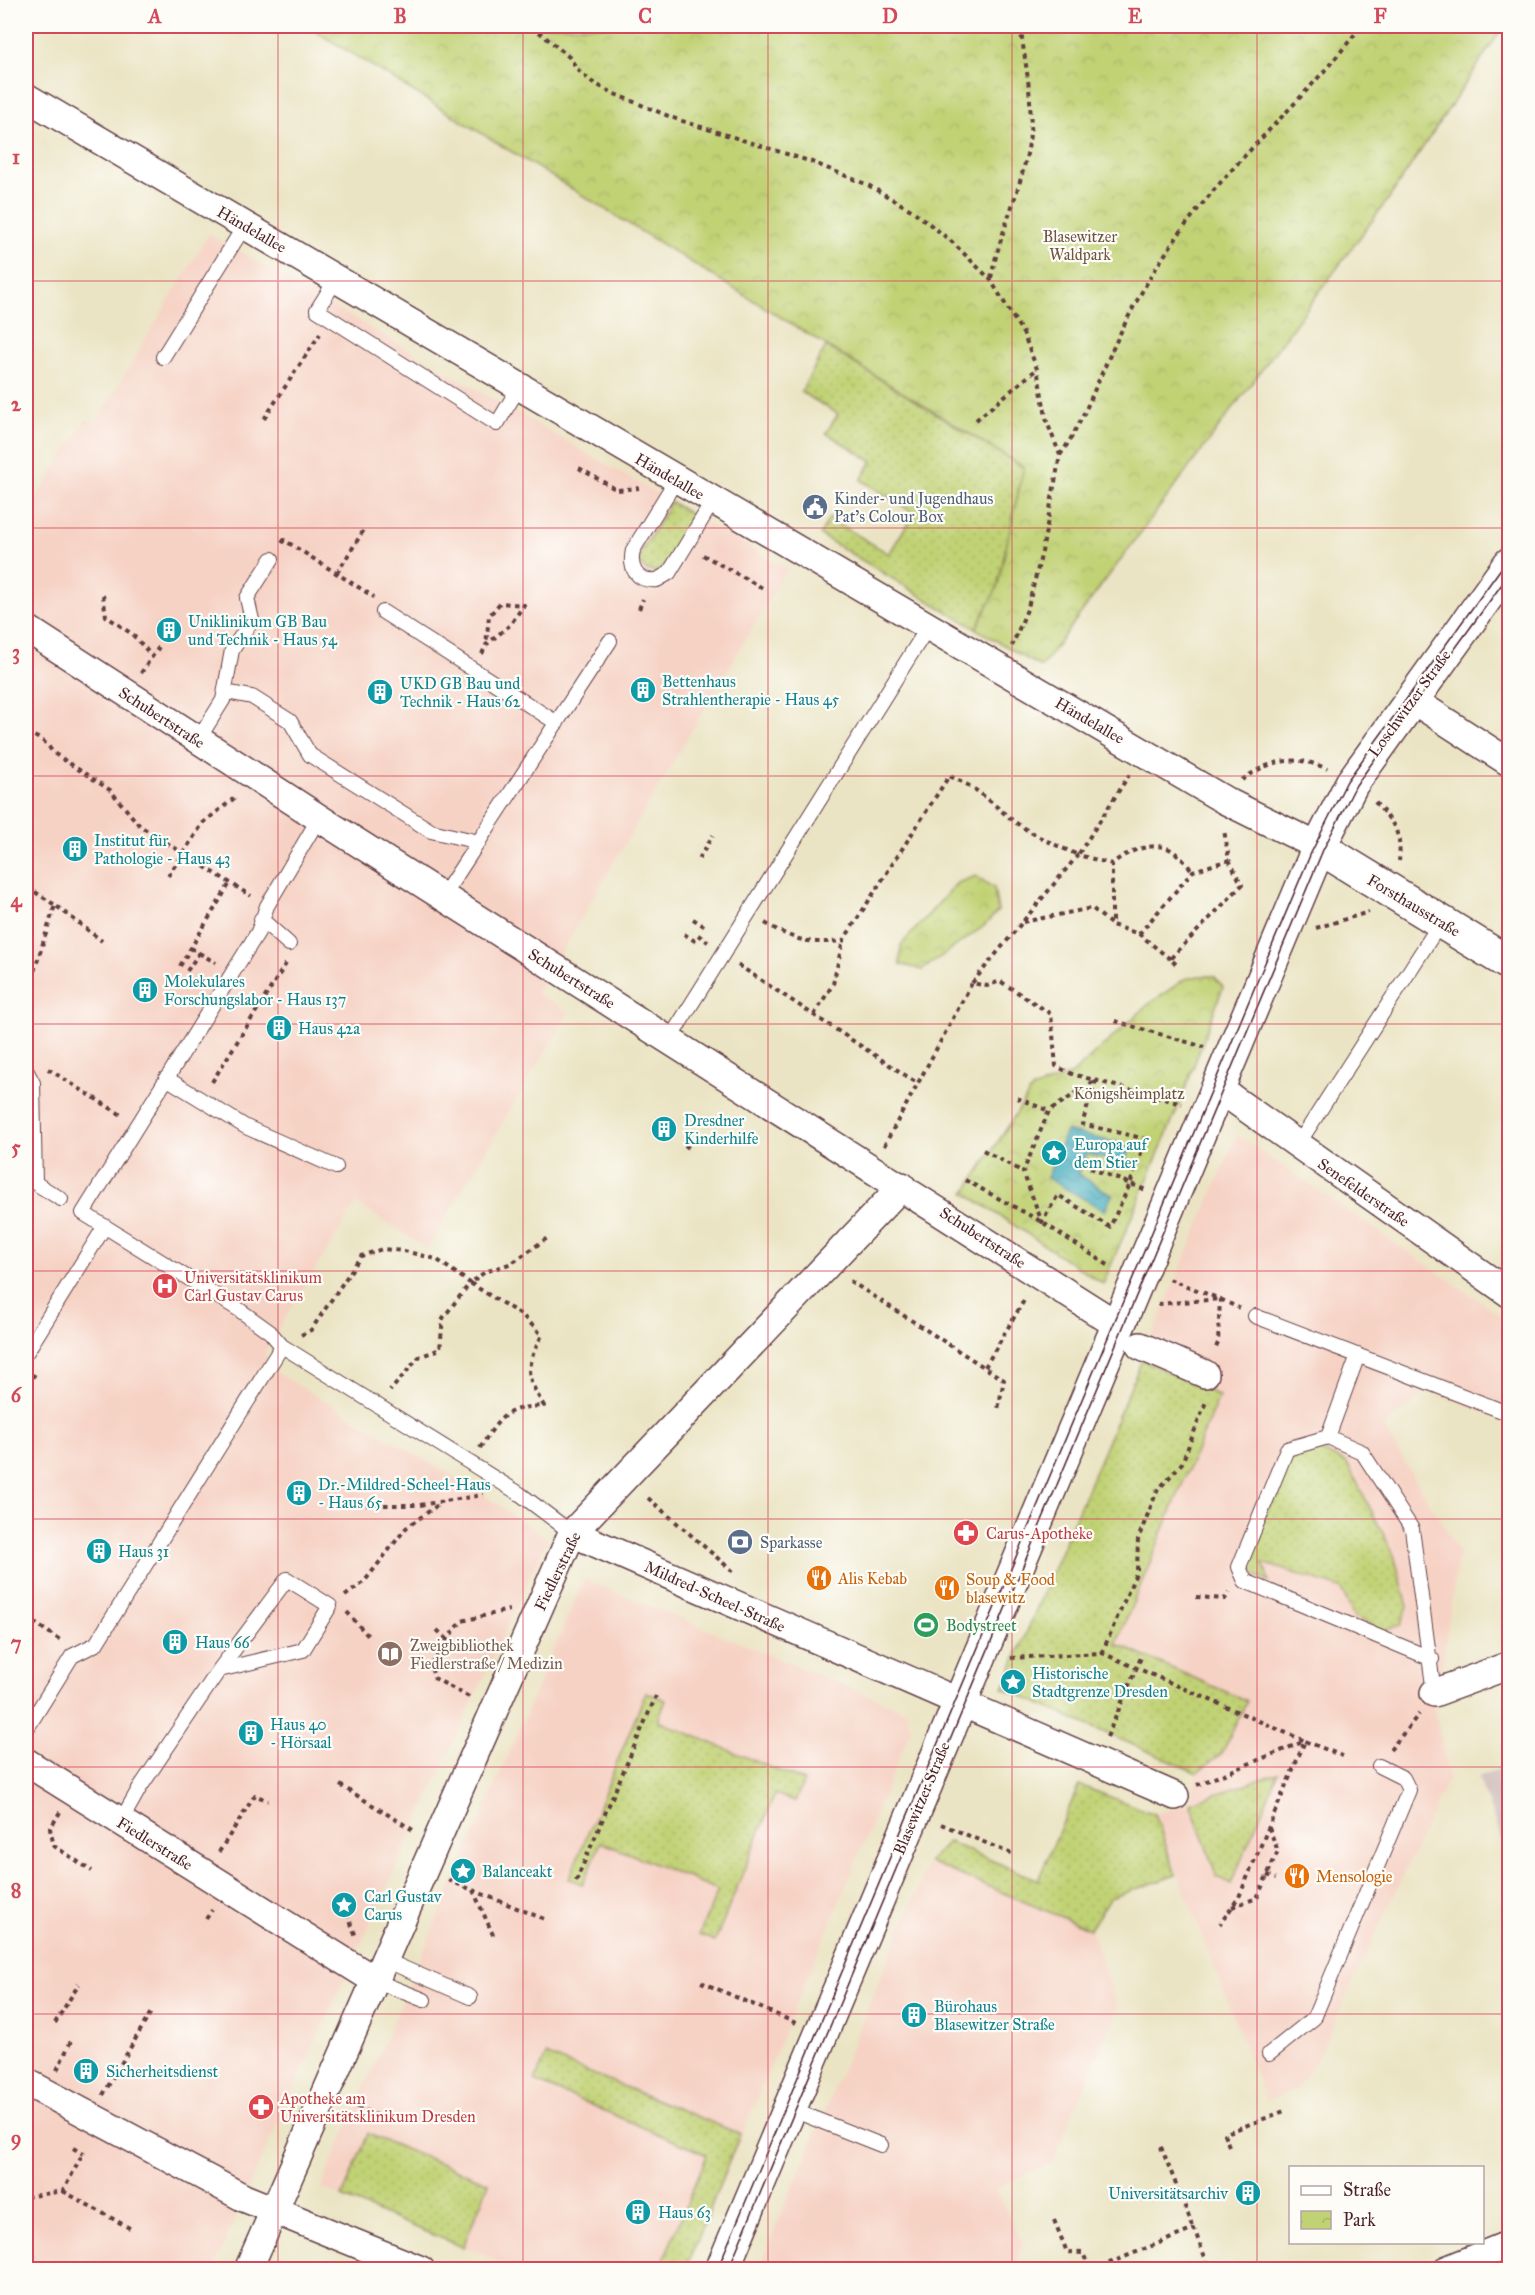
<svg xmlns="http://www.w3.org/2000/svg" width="1535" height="2295" viewBox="0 0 1535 2295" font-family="'IM FELL Great Primer',serif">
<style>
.built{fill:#f6d2c4}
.industrial{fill:#d1bfbe}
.grass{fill:url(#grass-dots);stroke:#867850;stroke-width:1.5}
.park{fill:url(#park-crowns);stroke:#867850;stroke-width:1.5;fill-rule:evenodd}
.water{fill:url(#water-waves);stroke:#446574;stroke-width:1.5}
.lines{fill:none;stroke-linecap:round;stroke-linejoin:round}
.lane-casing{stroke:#623d42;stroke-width:16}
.street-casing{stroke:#623d42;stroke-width:30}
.secondary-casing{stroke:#623d42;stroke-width:36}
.path{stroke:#623d42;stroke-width:4;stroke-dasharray:4.5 4.5;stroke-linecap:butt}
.lane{stroke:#fff;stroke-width:14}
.street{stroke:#fff;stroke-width:27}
.secondary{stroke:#fff;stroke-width:33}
.tram{stroke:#4a1f2b;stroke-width:1.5}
.grid{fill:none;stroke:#d1495b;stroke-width:1.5;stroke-opacity:0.55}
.labels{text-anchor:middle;stroke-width:4.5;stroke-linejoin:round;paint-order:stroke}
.street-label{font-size:16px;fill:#4a1f2b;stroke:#fdfcf7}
.park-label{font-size:16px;fill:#6e5541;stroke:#fdfcf7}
.service-label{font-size:16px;fill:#4e5e75;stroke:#fdfcf7;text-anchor:start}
.culture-label{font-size:16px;fill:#0d838f;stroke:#fdfcf7;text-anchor:start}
.health-label{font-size:16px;fill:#be3a42;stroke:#fdfcf7;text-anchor:start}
.food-label{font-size:16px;fill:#c56008;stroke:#fdfcf7;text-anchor:start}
.leisure-label{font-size:16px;fill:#27864d;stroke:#fdfcf7;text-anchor:start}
.education-label{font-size:16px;fill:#785e54;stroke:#fdfcf7;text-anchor:start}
.neatline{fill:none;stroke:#d1495b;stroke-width:2}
.grid-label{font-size:20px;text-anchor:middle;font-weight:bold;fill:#d1495b}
</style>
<defs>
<pattern id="grass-dots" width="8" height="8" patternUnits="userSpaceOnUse" patternTransform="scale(1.5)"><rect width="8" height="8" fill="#c1d275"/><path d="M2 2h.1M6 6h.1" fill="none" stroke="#a7b465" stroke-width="1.8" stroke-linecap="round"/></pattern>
<pattern id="park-crowns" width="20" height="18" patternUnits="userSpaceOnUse" patternTransform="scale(1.5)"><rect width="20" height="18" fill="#c1d275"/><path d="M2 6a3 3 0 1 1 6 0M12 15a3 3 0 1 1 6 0" fill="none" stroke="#a7b465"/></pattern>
<pattern id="water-waves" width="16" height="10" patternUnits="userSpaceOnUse" patternTransform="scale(1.5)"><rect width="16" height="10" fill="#3fabbe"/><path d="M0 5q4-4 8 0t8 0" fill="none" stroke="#378b9b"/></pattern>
</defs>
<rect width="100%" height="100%" fill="#fdfcf7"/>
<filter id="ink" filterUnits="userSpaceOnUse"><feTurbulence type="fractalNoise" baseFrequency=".0167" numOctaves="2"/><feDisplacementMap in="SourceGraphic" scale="12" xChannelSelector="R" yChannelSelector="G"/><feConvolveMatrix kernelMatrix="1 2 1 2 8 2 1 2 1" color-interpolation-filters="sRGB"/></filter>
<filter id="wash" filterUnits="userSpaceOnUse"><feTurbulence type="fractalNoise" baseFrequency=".008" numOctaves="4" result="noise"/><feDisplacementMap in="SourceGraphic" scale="24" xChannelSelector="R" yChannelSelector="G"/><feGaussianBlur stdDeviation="1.35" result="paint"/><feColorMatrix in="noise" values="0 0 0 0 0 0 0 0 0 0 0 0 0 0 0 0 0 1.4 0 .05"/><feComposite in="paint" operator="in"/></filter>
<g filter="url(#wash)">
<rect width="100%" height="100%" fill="#ebe4c4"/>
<path class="built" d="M209,234L787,569L537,993L569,1012L427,1249L356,1203L265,1351L269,1368L484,1495L548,1539L252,2179L214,2269H26V514L86,419L95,424Z
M1237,1135L1509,1321V1422L1428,1390L1383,1426L1459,1552L1435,1712L1449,1778L1316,2061L1296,2089L1266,2101L1155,1814L1190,1803L1197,1773L1003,1688Z
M584,1579L906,1711L911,1729L686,2269H518L321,2188Z
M929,1862L1090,1929L1118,2009L1052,2163L995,2189L1023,2244L1012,2269L758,2270Z"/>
<path class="industrial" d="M1509,1765V1857L1478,1777Z"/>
<path class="grass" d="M826,346L1024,468L997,588L976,629L820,535L829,518L889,554L914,513L861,480L872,461L826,433L838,414L801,392Z
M671,502L695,517L664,567L656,572L646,570L639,562L641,552Z
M1142,1360L1219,1396L1116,1644L1247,1701L1222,1753L1197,1773L1003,1688Z
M1316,1448L1347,1463L1394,1555L1408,1607L1401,1625L1385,1631L1354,1617L1341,1588L1263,1563L1269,1582L1250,1572L1248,1555L1288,1461Z
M646,1692L666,1700L658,1721L804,1781L795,1801L775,1794L715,1941L699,1935L718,1890L601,1842L583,1884L569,1879Z
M1278,1773L1231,1884L1217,1877L1190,1803Z
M1079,1785L1155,1814L1176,1875L1110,1898L1090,1929L929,1862L948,1842L1038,1880Z
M546,2055L740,2134L686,2269H660L707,2155L535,2081Z
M368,2134L489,2183L463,2247L342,2197Z"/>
<path class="park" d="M307,26H1504L1389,198L1041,667L976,629L997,588L1024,467Z
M976,876L994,888L998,911L984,926L922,970L900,964L901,945L957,883Z
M1199,976H1214L1223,987L1180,1103L1103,1284L965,1193L1032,1089L1072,1074L1150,1003L1185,979ZM1066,1132L1125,1163L1087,1154L1078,1174L1112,1195L1047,1178Z"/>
<path class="water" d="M1066,1131L1132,1146L1125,1163L1087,1154L1078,1174L1112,1195L1105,1211L1047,1178Z"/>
</g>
<g filter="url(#ink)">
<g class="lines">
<g class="lane-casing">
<path id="lane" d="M337,278L317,310L497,424L519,387
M163,357L245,225
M676,480L633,550C629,568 636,582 657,580L669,573L713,501
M383,612L557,723
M226,692L252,697L290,721L310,755L431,831L479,842
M198,740L223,700L232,650L252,620L247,598L272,559
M319,818L267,906L258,932L83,1213L238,1309L270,1332L282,1346L520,1494L572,1533
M443,896L610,641
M261,919L289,944
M669,1040L928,627
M26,1070L33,1083L35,1183L61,1199
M166,1078L246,1127L336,1167
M1297,1146L1441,922
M1255,1316L1510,1414
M26,1353L105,1226
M1358,1355L1328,1437L1362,1452L1412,1529L1434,1693
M1328,1437L1287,1449L1239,1567L1245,1581L1432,1659
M26,1730L72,1656L96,1644L282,1346
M121,1821L139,1789L219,1670L287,1579L330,1606L303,1650L219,1670
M385,1960L470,1997
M376,1981L424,2000
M1269,2054L1314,2018L1409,1790L1403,1778L1379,1766
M790,2109L881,2145"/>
</g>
<g class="street-casing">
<path id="street" d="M26,97L1226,801L1319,847
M26,628L319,818L1119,1326
M1411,699L1510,763
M1219,1089L1510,1294
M1140,1346L1205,1374
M572,1533L1175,1796
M1434,1693L1510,1665
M26,1762L376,1981
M26,2082L244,2198L421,2270
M248,2270L572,1533L902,1186
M1446,2270L1510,2244"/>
</g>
<g class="secondary-casing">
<path id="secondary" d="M1319,847L1510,964
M722,2270L1319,847L1352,783L1510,564"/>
</g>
<path class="path" d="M439,26L505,28L550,26
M532,26L569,57L579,71L592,82L612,93L676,119L812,162L868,185L913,211L951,241L990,279L1024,335L1037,369L1047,422L1060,455L1042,552L1028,607L1012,646
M991,278C999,236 1018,197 1027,154C1036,113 1026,67 1020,26
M264,419L320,334
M976,420L1037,369
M1060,455C1081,426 1092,394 1107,362C1124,323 1144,285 1168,250C1223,167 1302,105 1361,26
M579,468L617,490L639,488
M282,543L284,540L374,597
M703,555L766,590
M337,573L365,528
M103,595L106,616L132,634L152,656
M639,609L643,599
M482,654L486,645L510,625L524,605L500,603L489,616L486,645
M141,673L161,644
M26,733C37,737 47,741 52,752L110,790L140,826L251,896
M1242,780C1269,760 1296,754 1327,769
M1375,802C1393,823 1402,831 1399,861
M699,859L713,835
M168,876L203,823L237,796
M35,892L55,905
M693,919L704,926
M1023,922L1092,908L1112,925
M765,923C796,941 807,944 843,941L949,776C978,787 992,804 1015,822C1034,836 1056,845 1078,855L1129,775
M1316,928L1369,912
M684,934L695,941
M1139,934L1193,871L1229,860
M698,935L708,942
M199,953L216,963
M1170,959L1139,934L1112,925V864C1125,852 1155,839 1173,851C1180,856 1187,865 1193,871
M1176,964L1170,959L1242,885L1229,860L1224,830
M738,965L917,1083
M180,966L230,883
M187,971L199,953L191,948
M972,983L1078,855L1112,864
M26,997L55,905L102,941
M814,1015L833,984L843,941
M1115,1021L1204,1047
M48,1069L123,1116
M1096,1080L1082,1124L1146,1139L1130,1184L1110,1227L1058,1195L1042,1222L1023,1172L1049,1111Z
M212,1082L287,962
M1017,1098L1049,1111
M685,1145L691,1150
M884,1146L972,983L987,986L1000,981L1051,1014L1056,1066L1072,1074L1182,1104
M983,1150L1023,1172
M1090,1168L1146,1190
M965,1180L1042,1222L1111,1267
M1169,1279L1220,1299L1218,1343L1215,1350
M850,1281L1004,1380L998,1409
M1158,1304L1220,1299L1239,1308
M301,1335L311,1330L361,1256L382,1249L404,1251L436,1259L470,1283L443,1318L440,1349L419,1357L390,1391
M985,1367L1026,1297
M26,1376L31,1380L37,1370
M480,1448C501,1416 505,1407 544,1406C524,1372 525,1370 542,1335L523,1316L470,1283L485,1272L512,1263L550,1236
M648,1498L736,1574
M357,1505H420L483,1495
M345,1596L364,1582L406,1528L439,1504
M1196,1597L1225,1599L1229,1592
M347,1612L370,1638
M26,1617L60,1640
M437,1630L447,1639
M1102,1653L1137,1571L1138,1539L1157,1491L1182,1463L1207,1399
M1011,1658L1102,1653L1305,1741L1239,1897L1220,1924
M469,1697L434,1678L431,1666L447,1639L462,1621L509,1610
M1107,1737L1142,1655
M1390,1750L1419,1714
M340,1785L413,1830
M1197,1785L1305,1741L1345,1757
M60,1812L50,1829L54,1846L92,1871
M941,1824L1012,1854
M219,1852L255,1795L268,1801
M1267,1875L1276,1878
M448,1880L544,1919
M576,1881L656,1696
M473,1890L494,1937
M344,1905L356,1937
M1232,1907L1257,1898L1278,1851L1269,1828
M206,1919L212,1910
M26,1934L34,1918
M701,1982L796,2023
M55,2023L79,1984
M57,2070L72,2039
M103,2095L151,2012
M349,2103L376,2115
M1229,2146L1224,2134L1287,2110
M1161,2147L1194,2229
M73,2148L83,2154
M63,2191L133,2230
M26,2197L63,2191L84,2152
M1054,2220L1067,2252L1083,2253L1090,2270
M1092,2270L1194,2229L1210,2270"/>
<use href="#lane" class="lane"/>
<use href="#street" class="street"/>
<use href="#secondary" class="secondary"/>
<path class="tram" d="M717,2270L1311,853L1347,781L1510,556
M728,2270L1323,850L1356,785L1510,573"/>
</g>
</g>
<path class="grid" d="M278,26V2270M523,26V2270M768,26V2270M1012,26V2270M1257,26V2270M26,281H1510M26,528H1510M26,776H1510M26,1024H1510M26,1271H1510M26,1519H1510M26,1767H1510M26,2014H1510"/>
<defs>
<g id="civic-disc" transform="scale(1.35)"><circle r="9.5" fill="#5c6f8a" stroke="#fdfcf7"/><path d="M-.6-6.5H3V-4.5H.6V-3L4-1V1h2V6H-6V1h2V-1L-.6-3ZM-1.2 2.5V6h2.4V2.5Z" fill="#fff"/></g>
<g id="building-disc" transform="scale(1.35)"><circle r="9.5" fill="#0f9aa8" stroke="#fdfcf7"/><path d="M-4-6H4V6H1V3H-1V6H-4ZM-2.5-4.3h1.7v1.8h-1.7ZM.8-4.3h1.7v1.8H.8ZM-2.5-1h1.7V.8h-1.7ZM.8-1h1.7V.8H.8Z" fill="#fff"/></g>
<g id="sight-disc" transform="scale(1.35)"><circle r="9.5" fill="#0f9aa8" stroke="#fdfcf7"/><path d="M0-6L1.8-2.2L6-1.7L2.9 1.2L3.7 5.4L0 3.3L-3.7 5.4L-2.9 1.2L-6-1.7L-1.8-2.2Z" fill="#fff"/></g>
<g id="hospital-disc" transform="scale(1.35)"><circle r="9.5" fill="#e0444e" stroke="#fdfcf7"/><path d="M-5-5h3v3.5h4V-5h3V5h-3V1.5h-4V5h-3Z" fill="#fff"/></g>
<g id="pharmacy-disc" transform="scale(1.35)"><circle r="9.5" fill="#e0444e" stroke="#fdfcf7"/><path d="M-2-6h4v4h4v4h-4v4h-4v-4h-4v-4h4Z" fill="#fff"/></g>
<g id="bank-disc" transform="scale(1.35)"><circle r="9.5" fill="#5c6f8a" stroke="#fdfcf7"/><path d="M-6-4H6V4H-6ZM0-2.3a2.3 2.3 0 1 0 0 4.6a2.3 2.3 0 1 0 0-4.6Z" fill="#fff"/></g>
<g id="restaurant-disc" transform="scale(1.35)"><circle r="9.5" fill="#e8710a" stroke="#fdfcf7"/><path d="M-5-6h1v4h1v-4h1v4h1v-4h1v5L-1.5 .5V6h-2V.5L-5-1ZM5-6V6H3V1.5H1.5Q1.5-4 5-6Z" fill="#fff"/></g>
<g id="stadium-disc" transform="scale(1.35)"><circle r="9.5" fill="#2e9e5b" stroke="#fdfcf7"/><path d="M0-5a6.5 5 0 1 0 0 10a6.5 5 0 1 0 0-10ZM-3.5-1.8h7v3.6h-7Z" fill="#fff"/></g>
<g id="library-disc" transform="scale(1.35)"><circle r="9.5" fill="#8d6e63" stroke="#fdfcf7"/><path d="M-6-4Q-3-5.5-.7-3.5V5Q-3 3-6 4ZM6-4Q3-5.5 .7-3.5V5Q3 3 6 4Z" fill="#fff"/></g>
</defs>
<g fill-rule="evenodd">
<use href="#civic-disc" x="815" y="507"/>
<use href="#building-disc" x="169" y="630"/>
<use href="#building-disc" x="643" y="690"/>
<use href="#building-disc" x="380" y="692"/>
<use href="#building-disc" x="75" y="849"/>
<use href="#building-disc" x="145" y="990"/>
<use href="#building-disc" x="279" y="1028"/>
<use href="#building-disc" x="664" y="1129"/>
<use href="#sight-disc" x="1054" y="1153"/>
<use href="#hospital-disc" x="165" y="1286"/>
<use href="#building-disc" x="299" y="1493"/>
<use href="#pharmacy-disc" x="966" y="1533"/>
<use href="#bank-disc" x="740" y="1542"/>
<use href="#building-disc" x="99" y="1551"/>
<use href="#restaurant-disc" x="819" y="1578"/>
<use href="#restaurant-disc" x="947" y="1588"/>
<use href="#stadium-disc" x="926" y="1625"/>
<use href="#building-disc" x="175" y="1642"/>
<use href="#library-disc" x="390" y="1654"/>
<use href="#sight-disc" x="1013" y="1682"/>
<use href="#building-disc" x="251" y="1733"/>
<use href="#sight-disc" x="463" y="1871"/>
<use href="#restaurant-disc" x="1297" y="1876"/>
<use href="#sight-disc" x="344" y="1905"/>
<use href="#building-disc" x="914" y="2015"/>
<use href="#building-disc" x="86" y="2071"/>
<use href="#pharmacy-disc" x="261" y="2107"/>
<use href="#building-disc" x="1248" y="2193"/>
<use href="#building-disc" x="638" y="2212"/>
</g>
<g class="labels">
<g class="street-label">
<text transform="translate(252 229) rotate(30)" y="6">Händelallee</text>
<text transform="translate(670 476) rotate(30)" y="6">Händelallee</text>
<text transform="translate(1409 703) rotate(-54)" y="6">Loschwitzer Straße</text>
<text transform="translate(162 717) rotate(33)" y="6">Schubertstraße</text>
<text transform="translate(1090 720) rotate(30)" y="6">Händelallee</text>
<text transform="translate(1414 905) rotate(31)" y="6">Forsthausstraße</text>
<text transform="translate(572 978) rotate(32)" y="6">Schubertstraße</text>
<text transform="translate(1364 1192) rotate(35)" y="6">Senefelderstraße</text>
<text transform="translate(983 1237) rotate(33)" y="6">Schubertstraße</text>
<text transform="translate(557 1571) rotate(-64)" y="6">Fiedlerstraße</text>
<text transform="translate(715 1596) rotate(24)" y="6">Mildred-Scheel-Straße</text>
<text transform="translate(921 1798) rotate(-67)" y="6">Blasewitzer Straße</text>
<text transform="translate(155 1843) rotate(32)" y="6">Fiedlerstraße</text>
</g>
<g class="park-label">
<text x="1080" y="242">Blasewitzer<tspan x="1080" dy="18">Waldpark</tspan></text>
<text x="1129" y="1099">Königsheimplatz</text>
</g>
<g class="service-label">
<text x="834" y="504">Kinder- und Jugendhaus<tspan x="834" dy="18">Pat's Colour Box</tspan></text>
<text x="760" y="1548">Sparkasse</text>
</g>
<g class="culture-label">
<text x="188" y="627">Uniklinikum GB Bau<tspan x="188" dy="18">und Technik - Haus 54</tspan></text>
<text x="662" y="687">Bettenhaus<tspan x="662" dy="18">Strahlentherapie - Haus 45</tspan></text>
<text x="400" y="689">UKD GB Bau und<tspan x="400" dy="18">Technik - Haus 62</tspan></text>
<text x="94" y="846">Institut für<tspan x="94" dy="18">Pathologie - Haus 43</tspan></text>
<text x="164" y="987">Molekulares<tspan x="164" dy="18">Forschungslabor - Haus 137</tspan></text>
<text x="298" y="1034">Haus 42a</text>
<text x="684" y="1126">Dresdner<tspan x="684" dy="18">Kinderhilfe</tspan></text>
<text x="1074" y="1150">Europa auf<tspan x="1074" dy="18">dem Stier</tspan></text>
<text x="318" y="1490">Dr.-Mildred-Scheel-Haus<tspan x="318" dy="18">- Haus 65</tspan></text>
<text x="118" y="1557">Haus 31</text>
<text x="195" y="1648">Haus 66</text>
<text x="1032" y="1679">Historische<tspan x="1032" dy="18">Stadtgrenze Dresden</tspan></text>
<text x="270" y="1730">Haus 40<tspan x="270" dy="18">- Hörsaal</tspan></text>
<text x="482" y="1877">Balanceakt</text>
<text x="364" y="1902">Carl Gustav<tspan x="364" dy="18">Carus</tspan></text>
<text x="934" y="2012">Bürohaus<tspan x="934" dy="18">Blasewitzer Straße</tspan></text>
<text x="106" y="2077">Sicherheitsdienst</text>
<text x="1228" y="2199" text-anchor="end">Universitätsarchiv</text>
<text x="658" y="2218">Haus 63</text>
</g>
<g class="health-label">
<text x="184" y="1283">Universitätsklinikum<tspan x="184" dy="18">Carl Gustav Carus</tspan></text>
<text x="986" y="1539">Carus-Apotheke</text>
<text x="280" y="2104">Apotheke am<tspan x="280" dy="18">Universitätsklinikum Dresden</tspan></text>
</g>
<g class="food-label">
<text x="838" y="1584">Alis Kebab</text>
<text x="966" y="1585">Soup &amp; Food<tspan x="966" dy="18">blasewitz</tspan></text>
<text x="1316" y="1882">Mensologie</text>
</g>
<g class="leisure-label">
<text x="946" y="1631">Bodystreet</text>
</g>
<g class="education-label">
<text x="410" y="1651">Zweigbibliothek<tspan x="410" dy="18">Fiedlerstraße / Medizin</tspan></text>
</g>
</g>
<rect width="1535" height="2295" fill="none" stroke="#fdfcf7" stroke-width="66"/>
<rect x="1289" y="2166" width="195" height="78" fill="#fdfcf7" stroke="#b5a4a5" stroke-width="1.5"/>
<rect x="1301" y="2186" width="30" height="9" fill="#ffffff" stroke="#b5a4a5" stroke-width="1.5"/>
<text x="1343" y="2196" font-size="18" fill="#4a1f2b">Straße</text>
<rect x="1301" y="2211" width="30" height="18" fill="url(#park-crowns)" stroke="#b5a4a5" stroke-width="1.5"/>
<text x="1343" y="2226" font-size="18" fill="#4a1f2b">Park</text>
<rect x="33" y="33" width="1469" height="2229" class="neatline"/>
<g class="grid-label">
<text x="155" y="23">A</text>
<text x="400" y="23">B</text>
<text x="645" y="23">C</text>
<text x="890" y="23">D</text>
<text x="1135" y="23">E</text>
<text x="1380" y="23">F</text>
<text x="16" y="164">1</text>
<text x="16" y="411">2</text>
<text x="16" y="659">3</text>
<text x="16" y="907">4</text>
<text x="16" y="1154">5</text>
<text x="16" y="1402">6</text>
<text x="16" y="1650">7</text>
<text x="16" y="1897">8</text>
<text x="16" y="2145">9</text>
</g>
</svg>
